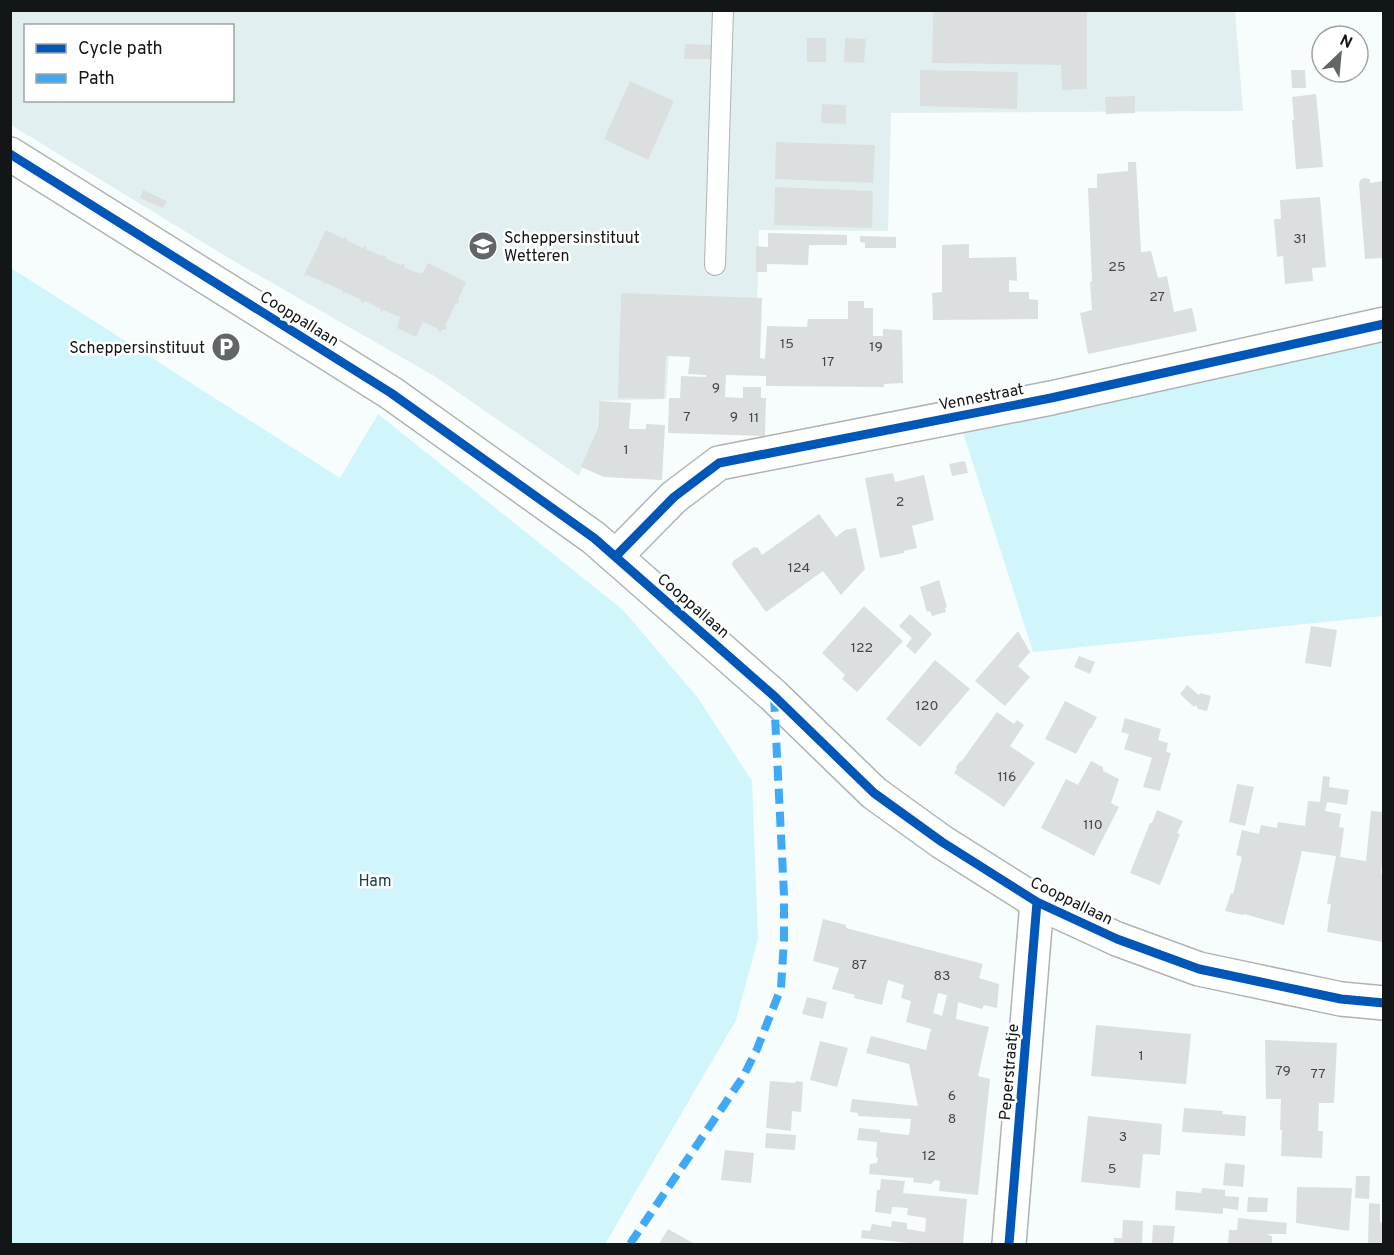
<svg xmlns="http://www.w3.org/2000/svg" width="1394" height="1255" viewBox="0 0 1394 1255" font-family="Overpass,sans-serif">
<style>
.built{fill:#e2eff1;fill-rule:evenodd}
.green{fill:#d0f5fb}
.building{fill:#dcdfe0;fill-rule:evenodd}
.lines{fill:none;stroke-linecap:round;stroke-linejoin:round}
.service-casing{stroke:#b0b3b4;stroke-width:22}
.minor-casing{stroke:#b0b3b4;stroke-width:36}
.tertiary-casing{stroke:#b0b3b4;stroke-width:36}
.service{stroke:#feffff;stroke-width:20}
.minor{stroke:#feffff;stroke-width:33}
.tertiary{stroke:#feffff;stroke-width:33}
.quiet{stroke:#3fa9f5;stroke-width:8;stroke-dasharray:15 8;stroke-linecap:butt}
.cycleway-casing{stroke:#fff;stroke-width:13}
.cycleway{stroke:#0057b8;stroke-width:9}
.labels{text-anchor:middle;stroke-width:5;stroke-linejoin:round;paint-order:stroke}
.number-label{font-size:14px;fill:#444849}
.poi-label{font-size:16px;fill:#121617;stroke:#fff;text-anchor:start}
.street-label{font-size:16px;fill:#121617;stroke:#fff}
.park-label{font-size:16px;fill:#144349;stroke:#fff}
</style>
<rect width="100%" height="100%" fill="#f7fcfd"/>
<path class="built" d="M10,11H1235L1243,111L891,113L888,231L759,230L756,357L669,353L666,399L599,401L597,428L579,476L436,377L232,260L11,125ZM26,26H232V100H26Z"/>
<path class="green" d="M11,268L340,478L378,414L623,610L698,698L752,781L758,939L736,1020L605,1244H11Z
M1383,336V616L1033,652L961,426Z"/>
<path class="building" d="M933,10H1087V89L1062,90L1061,65L932,63Z
M807,38H826V62H807Z
M845,38L866,39L864,63L844,62Z
M685,44L714,45V59H684Z
M920,70L1018,72L1017,109L920,106Z
M1291,70H1305L1306,88H1292Z
M630,81L674,101L648,160L604,139Z
M1316,94L1323,167L1296,169L1292,120H1294L1292,97Z
M1135,96V113L1106,114L1105,97Z
M822,104L846,105V124L821,123Z
M776,142L875,145L873,183L775,179Z
M1128,162H1136L1141,252L1151,251L1158,278L1167,276L1174,312L1192,308L1197,331L1088,354L1080,313L1092,310L1090,282L1092,281L1088,188H1097V174L1128,171Z
M1364,178L1370,179V183L1383,181V258L1365,259L1359,184L1360,180Z
M775,187L873,191L872,228L774,225Z
M143,190L167,201L163,208L140,198Z
M1320,197L1326,267L1312,268L1313,281L1285,284L1283,256L1277,257L1274,219H1281L1280,200Z
M326,230L344,239V237L348,238L346,240L363,248L364,246L366,247V249L382,256L383,255L386,256L385,258L401,265L402,263L405,265L404,267L420,274L421,272L423,273L428,263L466,282L458,300L459,301L458,304L456,303L445,326L447,327L446,330L444,329L440,332L438,331V329L423,322L416,337L397,328L400,317L383,310V312L380,311L381,309L365,301L364,303L361,302V300L345,292L344,294L342,293L343,291L326,283L325,285L323,284L324,282L307,275L306,276L304,275Z
M768,233L847,235V245H809L808,265L767,264V272H756V246L768,247Z
M860,236L896,237V248H865V243L860,242Z
M969,244V258L1016,257L1017,281L1009,280V292H1029V299L1038,300V319L933,320L932,293L942,292V245Z
M621,293L762,298L760,358L765,359L767,326L807,327L808,319H848V301H864V308H873V336H883V329L902,330L903,383L884,384V387L766,386V376L726,375L725,397L743,398V387H761V398H766L765,436L668,433L669,398H680L681,376L706,377V375L688,374L690,357L666,356L664,399L618,398Z
M599,401L631,403L629,429H646V424L665,425L662,480L604,477L581,467L598,427Z
M965,461L968,473L952,476L949,464Z
M893,473L895,482L924,475L934,520L912,526L917,548L904,551V553L880,558L865,478Z
M819,514L836,537L845,530L856,528L865,569L841,595L823,571L766,612L732,565L733,561L754,547L758,548L762,555Z
M939,580L947,607L945,608L946,612L932,616L930,611L927,612L920,587Z
M864,606L903,641L857,692L842,679L845,675L822,653Z
M910,614L932,634L915,654L906,646L912,638L899,626Z
M1311,626L1337,630L1331,667L1305,663Z
M1018,631L1030,652L1018,666L1030,677L1005,706L975,681Z
M1079,656L1095,662L1090,674L1074,667Z
M935,660L970,689L920,747L886,719Z
M1187,685L1199,695L1200,693L1211,696L1207,711L1198,709L1196,705L1194,707L1180,694Z
M1065,701L1097,717L1091,729L1090,728L1076,754L1045,739Z
M997,712L1014,724L1017,720L1024,725L1010,746L1035,763L1004,807L954,773L957,768L956,767L960,761L961,762Z
M1125,718L1161,729L1158,740L1168,743L1166,752L1171,753L1160,791L1143,787L1152,758L1124,749L1129,734L1121,732Z
M1091,761L1103,767V771L1119,779L1111,803L1119,807L1094,856L1041,828L1066,779L1078,785Z
M1323,776L1330,777L1329,787L1349,790L1347,805L1327,802L1325,811L1341,814L1339,827L1344,828L1340,857L1366,861L1371,811L1383,812V864L1382,865L1381,873L1383,874V942L1327,932L1331,904H1327L1336,856L1302,851L1284,925L1244,914L1243,915L1225,911L1231,893L1233,894L1242,857L1236,855L1242,830L1259,834L1261,825L1277,828L1278,822L1305,826L1308,801L1320,802Z
M1237,784L1254,787L1245,826L1229,822Z
M1157,810L1183,821L1177,833L1180,834L1160,885L1130,873L1150,823H1152Z
M823,919L846,925V928L983,964L979,978L999,984L997,1008L984,1005L982,1009L958,1002L956,1019L989,1027L978,1076L990,1079L978,1195L939,1191L940,1181L935,1180L931,1184L913,1182L914,1178L869,1174L870,1164L877,1163L878,1158L876,1157L877,1142L857,1140L859,1128L880,1130V1132L909,1135L911,1119L858,1116V1113L850,1112L852,1099L918,1106L909,1064L866,1053L871,1036L926,1050L931,1029L906,1022L911,1001L901,998L904,985L888,980L882,1005L854,998L855,995L832,989L839,968L813,961ZM938,993L947,995L942,1016L933,1013Z
M807,997L827,1002L823,1019L802,1014Z
M1096,1025L1191,1034L1186,1084L1091,1076Z
M1265,1040L1337,1043L1334,1103H1319L1318,1131H1323L1322,1158L1281,1156L1282,1130H1280L1281,1099H1266Z
M820,1041L848,1048L837,1087L810,1080Z
M770,1081L795,1083L796,1081L803,1082L801,1112L792,1111L791,1131L766,1128Z
M1184,1108L1223,1111L1222,1114L1246,1116L1245,1136L1182,1132Z
M1088,1116L1162,1124L1160,1155L1143,1154L1140,1188L1081,1182Z
M766,1133L796,1135L795,1150L765,1148Z
M725,1150L754,1153L751,1183L721,1180Z
M1225,1163L1245,1165L1243,1187L1223,1185Z
M1356,1176H1370L1369,1199L1355,1198Z
M881,1179L905,1181L903,1193L967,1199L963,1244H918L861,1238L862,1230L870,1231L872,1224L891,1227L892,1221L907,1223V1229L925,1232L926,1218L907,1215L908,1208L892,1207L891,1214L875,1212L877,1190H880Z
M1297,1187L1352,1188L1349,1231L1296,1223Z
M1202,1188L1225,1190V1196L1239,1197L1238,1210L1223,1208V1214L1175,1210L1176,1191L1201,1193Z
M1248,1197L1268,1198L1267,1212H1247Z
M1369,1203L1380,1204V1222L1383,1223V1244H1368Z
M1238,1218L1287,1223L1286,1234H1268V1235L1272,1236V1244H1228L1229,1230H1237Z
M1123,1220L1143,1221L1142,1244H1114V1238H1122Z
M1153,1225L1175,1226L1173,1244H1152Z
M668,1229L695,1244H659Z"/>
<g class="lines">
<g class="service-casing">
<path id="service" d="M715,265L723,10"/>
</g>
<g class="minor-casing">
<path id="minor" d="M616,556L674,497L719,463L1051,398L1384,324
M1009,1244L1037,902"/>
</g>
<g class="tertiary-casing">
<path id="tertiary" d="M10,154L391,393L594,538L774,696L874,793L942,842L1037,902L1117,939L1199,969L1341,999L1384,1003"/>
</g>
<use href="#service" class="service"/>
<use href="#minor" class="minor"/>
<use href="#tertiary" class="tertiary"/>
<path class="quiet" d="M630,1244L743,1077L757,1049L781,988L784,940V895L774,696"/>
<g class="cycleway-casing">
<path id="cycleway" d="M10,154L391,393L594,538L774,696L874,793L942,842L1037,902L1117,939L1199,969L1341,999L1384,1003
M616,556L674,497L719,463L1051,398L1384,324
M1009,1244L1037,902"/>
</g>
<use href="#cycleway" class="cycleway"/>
</g>
<defs>
<g id="school-disc" transform="scale(1.5)"><circle r="9.5" fill="#626668" stroke="#fff"/><path d="M0-5L7-2L0 1L-7-2ZM-4 1L0 2.5L4 1V4Q0 6-4 4Z" fill="#fff"/></g>
<g id="parking-disc" transform="scale(1.5)"><circle r="9.5" fill="#626668" stroke="#fff"/><path d="M-3.5-5.5H1a3.5 3.5 0 0 1 0 7H-1V5.5H-3.5ZM-1-3.4V-.6H.8a1.4 1.4 0 0 0 0-2.8Z" fill="#fff"/></g>
</defs>
<g fill-rule="evenodd">
<use href="#school-disc" x="483" y="246"/>
<use href="#parking-disc" x="226" y="347"/>
</g>
<g class="labels">
<g class="number-label">
<text x="1300" y="243">31</text>
<text x="1117" y="271">25</text>
<text x="1157" y="301">27</text>
<text x="787" y="348">15</text>
<text x="876" y="351">19</text>
<text x="828" y="366">17</text>
<text x="716" y="392">9</text>
<text x="687" y="421">7</text>
<text x="734" y="421">9</text>
<text x="754" y="422">11</text>
<text x="626" y="454">1</text>
<text x="900" y="506">2</text>
<text x="799" y="572">124</text>
<text x="862" y="652">122</text>
<text x="927" y="710">120</text>
<text x="1007" y="781">116</text>
<text x="1093" y="829">110</text>
<text x="859" y="969">87</text>
<text x="942" y="980">83</text>
<text x="1141" y="1060">1</text>
<text x="1283" y="1075">79</text>
<text x="1318" y="1078">77</text>
<text x="952" y="1100">6</text>
<text x="952" y="1123">8</text>
<text x="1123" y="1141">3</text>
<text x="929" y="1160">12</text>
<text x="1112" y="1173">5</text>
</g>
<g class="poi-label">
<text x="504" y="243">Scheppersinstituut<tspan x="504" dy="18">Wetteren</tspan></text>
<text x="205" y="353" text-anchor="end">Scheppersinstituut</text>
</g>
<g class="street-label">
<text transform="translate(300 318) rotate(32)" y="6">Cooppallaan</text>
<text transform="translate(981 396) rotate(-11)" y="6">Vennestraat</text>
<text transform="translate(694 605) rotate(41)" y="6">Cooppallaan</text>
<text transform="translate(1072 900) rotate(26)" y="6">Cooppallaan</text>
<text transform="translate(1008 1072) rotate(-85)" y="6">Peperstraatje</text>
</g>
<g class="park-label">
<text x="375" y="886">Ham</text>
</g>
</g>
<rect width="1394" height="1255" fill="none" stroke="#121617" stroke-width="24"/>
<rect x="24" y="24" width="210" height="78" fill="#ffffff" stroke="#a0a2a2" stroke-width="1.5"/>
<rect x="36" y="44" width="30" height="9" fill="#0057b8" stroke="#a0a2a2" stroke-width="1.5"/>
<text x="78" y="54" font-size="18" fill="#121617">Cycle path</text>
<rect x="36" y="74" width="30" height="9" fill="#3fa9f5" stroke="#a0a2a2" stroke-width="1.5"/>
<text x="78" y="84" font-size="18" fill="#121617">Path</text>
<g transform="translate(1340 54) rotate(26)"><circle r="28" fill="#ffffff" stroke="#a0a2a2" stroke-width="1.5"/>
<path d="M0-4.5L10 22L0 15L-10 22Z" fill="#626668"/>
<text y="-9" font-size="16" font-weight="bold" text-anchor="middle" fill="#121617">N</text>
</g>
</svg>
